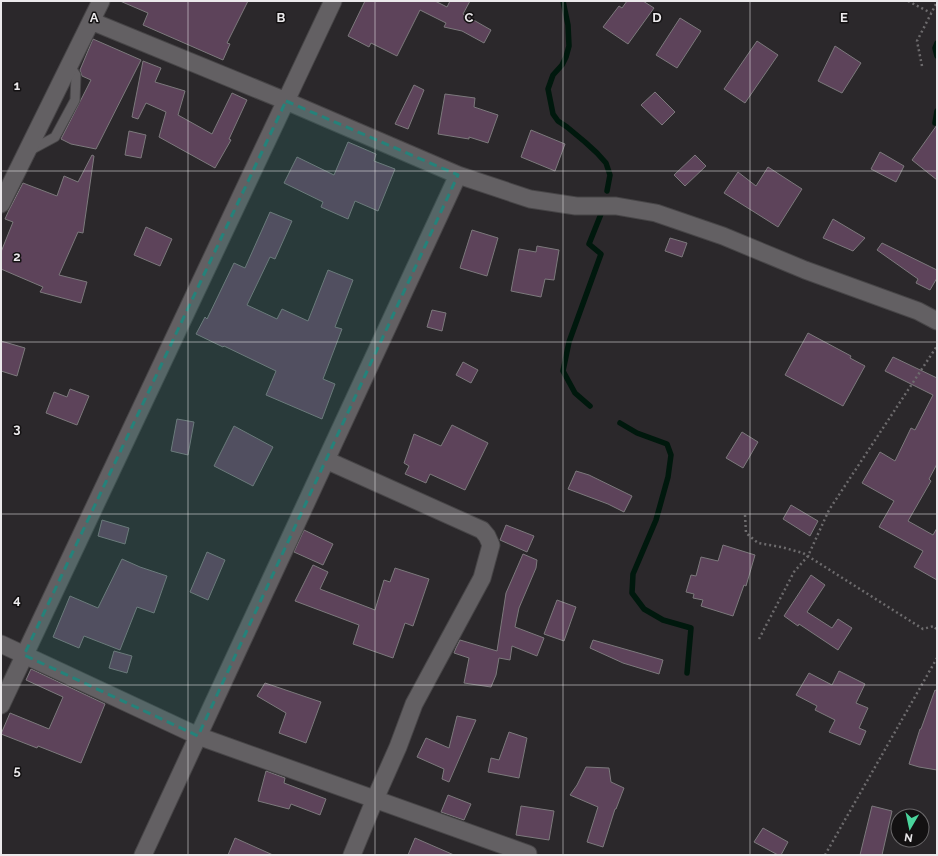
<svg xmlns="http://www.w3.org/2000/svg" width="938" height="856" viewBox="0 0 938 856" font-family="Raleway,sans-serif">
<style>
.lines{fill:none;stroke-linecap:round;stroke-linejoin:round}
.stream{stroke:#00180d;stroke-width:5.5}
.building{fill:#5d435a;stroke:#7c797c}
.service-casing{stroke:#474547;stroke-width:11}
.minor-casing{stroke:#474547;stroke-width:19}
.path{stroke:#6d6b6d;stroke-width:2.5;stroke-dasharray:2 3;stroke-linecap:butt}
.service{stroke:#636063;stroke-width:9}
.minor{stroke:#636063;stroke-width:17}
.marked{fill:#25827a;fill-opacity:0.2;stroke:#25827a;stroke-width:3;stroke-dasharray:8 5;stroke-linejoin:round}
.grid{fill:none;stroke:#ebe9eb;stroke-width:1;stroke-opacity:0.55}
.grid-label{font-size:13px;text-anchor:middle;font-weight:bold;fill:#ebe9eb;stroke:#131112;stroke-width:3;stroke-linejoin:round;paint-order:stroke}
</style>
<rect width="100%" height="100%" fill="#2b282b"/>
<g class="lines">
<path class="stream" d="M563,1L568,25L569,46L566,57L562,65L553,75L548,89L553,114L558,121L567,127L585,142L597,153L606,163L610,175L607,191
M937,43L935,48L937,56
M935,123L937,111
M590,406L575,393L563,371L569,342L601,254L589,244L603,209
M620,423L637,433L667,444L671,455L668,477L656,520L633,574L632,593L644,609L663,620L691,628L687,673"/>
</g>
<path class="building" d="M120,1H248L227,43L230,44L223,60L143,25L148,13Z
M365,1H435L447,7L450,1H470L463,14L491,30L484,43L462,31L444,27L446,23L420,10L397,56L371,43L369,47L348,36Z
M627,1H643L654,8L628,44L603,27L619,6L622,8Z
M680,18L701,31L677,68L656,55Z
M93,39L141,60L96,149L71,144L61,139L91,80L82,76L80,70Z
M757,41L778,55L745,103L724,89Z
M835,46L861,63L842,93L818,81Z
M143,61L161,68L155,82L185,91L178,115L212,134L232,93L247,100L229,139L231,140L215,168L159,137L166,112L146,103L138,119L132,117Z
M414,85L424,90L408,129L395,124Z
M655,92L675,112L662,125L641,105Z
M445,94L475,98L474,107L498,115L488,143L469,137V139L438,134Z
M937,125V180L912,160Z
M531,130L565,144L555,171L521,157Z
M129,131L146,135L141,158L125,155Z
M348,142L376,154L374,161L395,169L378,211L355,201L348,219L321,207L323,202L284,183L297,157L334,175Z
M880,152L904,166L896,182L871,169Z
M92,155L94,156L83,233L78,232L59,275L87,282L81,303L40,292L43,287L1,269V252L13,222L5,219L9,210L23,183L57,196L64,176L78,182Z
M695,155L706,166L685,186L674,175Z
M768,167L802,189L778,227L724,193L738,172L756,186Z
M270,212L292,221L275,259L270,257L247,305L277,319L282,309L308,321L328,270L353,280L335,327L342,329L323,379L335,384L322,419L266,395L276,371L224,346L223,347L196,334L205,317L207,319L234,263L245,268Z
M833,219L865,238L853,251L823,238Z
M146,227L172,239L160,266L134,255Z
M472,230L498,238L487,276L460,268Z
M670,238L687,243L682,257L665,251Z
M882,243L937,270V278L930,290L916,283L918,279L877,250Z
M537,246L559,250L554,280L545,279L541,297L511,291L519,249L536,252Z
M432,310L446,313L442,331L427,327Z
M808,333L851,356L850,358L865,366L843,406L785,375Z
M1,341L25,348L17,376L1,371Z
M893,357L937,378V464L929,479L931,481L908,521L933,535L937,528V580L914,567L923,551L879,527L894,501L862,483L880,452L895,461L911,428L915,430L933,395L885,371Z
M463,362L478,370L471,383L456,375Z
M70,389L89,396L77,425L46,413L54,392L67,397Z
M177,419L194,422L188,455L171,451Z
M452,425L488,443L465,490L430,474L426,483L405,474L409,466L404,463L414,434L441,446Z
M234,426L273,447L253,486L214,466Z
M742,432L758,442L743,468L726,458Z
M576,471L589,475L632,496L624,512L608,504L568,489Z
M791,505L818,521L810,536L783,519Z
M102,520L129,528L125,544L98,536Z
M506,525L534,536L527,552L500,540Z
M304,530L333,544L323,565L294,552Z
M723,545L755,555L746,586L744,585L733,616L701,606L703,600L693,598L694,594L686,592L691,575L696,576L701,557L718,561Z
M207,552L225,560L208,600L190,592Z
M523,554L537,560L536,568L519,608L515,627L544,638L537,656L512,646L510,660L499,658L496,675L491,687L464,683L469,658L454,653L456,648L460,640L497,651L506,593Z
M122,559L140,567L167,576L154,613L137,607L120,650L84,636L79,648L53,637L70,596L98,608Z
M313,565L328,572L320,589L375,610L384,580L390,582L395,568L429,579L413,626L405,623L393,658L353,644L359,625L295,601Z
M811,575L825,585L807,612L832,628L838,619L852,628L838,650L799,624L798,626L784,616Z
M557,600L576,607L564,641L544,634Z
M593,640L663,660L659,674L623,663L590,648Z
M114,651L132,656L127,673L109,668Z
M31,669L105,704L81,763L38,746L37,748L1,734L10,713L49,729L63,697L26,680Z
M839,671L865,684L856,703L868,708L859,728L866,731L860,745L829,732L835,720L815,710L817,706L796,695L809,673L832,685Z
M265,683L321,702L306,743L279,733L286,713L257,696Z
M935,690L937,691V770L919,767L909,764L920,729H921Z
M457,716L476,720L449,782L442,779L444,769L417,757L426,738L449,748Z
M509,732L527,738L519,778L488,772L491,758L499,760Z
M586,767L609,768L611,782L624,788L616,809H615L603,847L587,842L598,807L570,795L577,785Z
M266,771L285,778L284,783L326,799L320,815L291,804L289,809L258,801Z
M448,795L471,804L464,820L441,812Z
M521,806L554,811L549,840L516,835Z
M872,806L892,811L882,855H860Z
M763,828L788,842L781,855H778L754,842Z
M235,838L273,855H228Z
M415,838L454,855H408Z"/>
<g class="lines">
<g class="service-casing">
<path id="service" d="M29,151L55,137L75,100L76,75L69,65"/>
</g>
<g class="minor-casing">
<path id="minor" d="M91,21L286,101L458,175L530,199L576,206H616L656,213L723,236L805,270L918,311L937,321
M1,204L101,1
M326,460L482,530L487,536L491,545L482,578L414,704L398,747L375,799L352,855
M1,644L198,736L528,854V855
M1,705L333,1
M143,855L458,175"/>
</g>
<path class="path" d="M908,1L931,13
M922,66L917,41L937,2
M745,515L746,533L758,543L781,547L803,553L923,629L934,626L937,630
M759,639L794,572L808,556L829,510L937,346
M825,855L937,658"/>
<use href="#service" class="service"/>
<use href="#minor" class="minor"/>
</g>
<path class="marked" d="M286,101L458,175L198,736L24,655Z"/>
<path class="grid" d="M188,1V855M375,1V855M563,1V855M750,1V855M1,171H937M1,342H937M1,514H937M1,685H937"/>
<g class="grid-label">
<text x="94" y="22">A</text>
<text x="281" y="22">B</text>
<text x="469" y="22">C</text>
<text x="657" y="22">D</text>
<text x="844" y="22">E</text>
<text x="17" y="90">1</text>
<text x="17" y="261">2</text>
<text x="17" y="433">3</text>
<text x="17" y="604">4</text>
<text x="17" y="775">5</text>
</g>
<rect width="938" height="856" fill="none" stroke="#ebe9eb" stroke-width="4"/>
<g transform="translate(910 828) rotate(189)"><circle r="19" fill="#131112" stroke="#696769"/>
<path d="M0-3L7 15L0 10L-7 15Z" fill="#4ad49c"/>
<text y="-6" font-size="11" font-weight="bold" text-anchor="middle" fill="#ebe9eb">N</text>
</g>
</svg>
